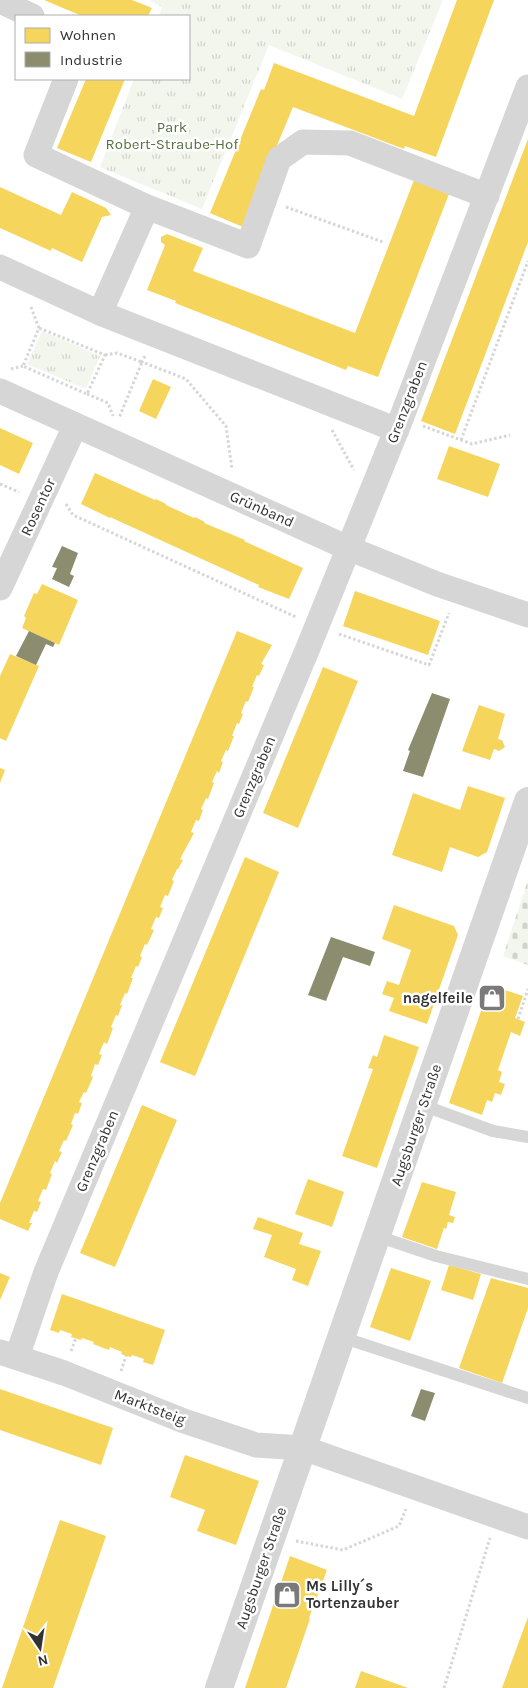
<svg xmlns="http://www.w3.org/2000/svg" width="528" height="1688" viewBox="0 0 528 1688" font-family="Karla,sans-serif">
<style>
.cemetery{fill:url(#cemetery-stones)}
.park{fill:url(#park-tufts)}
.homes{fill:#f6d55c}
.industry{fill:#8c8c6e}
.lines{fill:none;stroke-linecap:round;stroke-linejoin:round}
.path{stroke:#d6d6d6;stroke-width:3;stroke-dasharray:2.5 2.5;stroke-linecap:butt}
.service{stroke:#d6d6d6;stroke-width:12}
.minor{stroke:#d6d6d6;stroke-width:25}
.tertiary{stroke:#d6d6d6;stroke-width:28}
.labels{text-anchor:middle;stroke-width:5;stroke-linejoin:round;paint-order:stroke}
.park-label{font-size:15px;fill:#55713b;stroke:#fff}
.street-label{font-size:15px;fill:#323232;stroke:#fff}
.poi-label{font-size:15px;font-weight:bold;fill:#323232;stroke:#fff;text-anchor:end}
</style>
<defs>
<pattern id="cemetery-stones" width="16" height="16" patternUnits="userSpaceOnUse" patternTransform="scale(1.25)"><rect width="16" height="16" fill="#f2f6ed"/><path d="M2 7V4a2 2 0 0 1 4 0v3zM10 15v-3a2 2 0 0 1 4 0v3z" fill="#d0d3cc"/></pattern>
<pattern id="park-tufts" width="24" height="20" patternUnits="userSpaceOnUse" patternTransform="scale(1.25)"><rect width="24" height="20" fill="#f2f6ed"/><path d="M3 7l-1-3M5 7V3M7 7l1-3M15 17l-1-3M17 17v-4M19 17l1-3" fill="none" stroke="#d0d3cc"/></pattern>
</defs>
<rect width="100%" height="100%" fill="#fff"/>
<path class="cemetery" d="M528,880V965L503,956Z"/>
<path class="park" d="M149,0H443L402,99L269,45L202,209L100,167L134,79H189V16H159L162,7Z
M42,331L100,356L86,389L27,364Z"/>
<path class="homes" d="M44,0H132L152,8L148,16H82Z
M457,0H494L436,157L405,146L404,149L293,107L243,227L210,213L261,89L264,90L274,63L414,116Z
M86,79H125L91,162L57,148Z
M528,139V242L455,434L421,421Z
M414,180L449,194L378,377L348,366L346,370L175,303L176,301L147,290L165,245L161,242V237L167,234L203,248L193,271L355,333Z
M0,187L61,215L72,192L106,208L111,215L102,217L82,262L52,248L51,251L0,228Z
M153,379L171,387L156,419L139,411Z
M0,428L33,443L19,474L0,465Z
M449,446L500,464L488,497L437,479Z
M95,473L155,500L156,499L166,504V505L194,518L195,517L205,522L204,523L245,540L244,541L303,568L289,599L258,587L259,585L110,517V518L81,504Z
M42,584L78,600L59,645L22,628L26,618L24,616L34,593L37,594Z
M355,591L440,621L428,655L343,626Z
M237,631L272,645L261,664L264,665L259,676L257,675L252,687H254L248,702L246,701L241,713L243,714L239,724L237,723L232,736H234L228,751L226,750L221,761L223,762L219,773L217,771L212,782L214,783L208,799L206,798L201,809L203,810L199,821L196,820L191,832L194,833L180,859L183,860L178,869H177L172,880L174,881L168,896L165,895L160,907L163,908L159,918L156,917L151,929L154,930L147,945L145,944L140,956L142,957L138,967L136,966L131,978H133L127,994L125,993L120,1005H122L118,1016L116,1015L111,1027L113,1028L107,1044L104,1042L99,1054L102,1055L98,1065L95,1064L91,1076L93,1077L86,1093L84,1092L79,1102L82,1103L78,1114L75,1113L71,1124L73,1125L66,1141L64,1140L59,1151L62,1152L57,1163L55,1161L50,1173L52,1174L46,1190L43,1189L38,1201L41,1202L37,1212L34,1211L29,1223H32L28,1231L0,1219V1203Z
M10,654L39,666L6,741L0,738V676Z
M323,667L358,681L298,828L263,813Z
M479,705L505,714L498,739L502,740L505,747L499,751L494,749L490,760L462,751Z
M0,768L5,770L0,783Z
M468,786L505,798L487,852L478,857L450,847L442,872L392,855L413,793L460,810Z
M245,857L279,872L195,1076L160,1062Z
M394,905L454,926L458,935L427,1024L389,1011L394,998L382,994L387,981L399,985L411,950L382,939Z
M490,985L523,996L515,1018L525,1022L520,1036L511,1032L498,1070L502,1072L499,1082L505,1084L501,1095L495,1093L492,1102L487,1100L482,1115L449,1103Z
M384,1035L419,1047L377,1168L342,1156L373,1069L368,1068L373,1055L377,1057Z
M142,1105L177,1120L115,1267L80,1253Z
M308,1179L344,1192L332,1227L295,1214Z
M422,1182L456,1192L449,1215L455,1217L453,1223L448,1222L446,1229L444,1228L437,1249L402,1237Z
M258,1217L303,1233L299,1244L321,1251L308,1286L292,1280L296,1269L264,1257L272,1235L253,1229Z
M449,1265L481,1274L473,1300L441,1290Z
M391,1268L431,1281L410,1341L370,1327Z
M0,1273L10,1277L0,1300Z
M491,1278L528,1288V1308L502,1383L459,1368Z
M62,1294L165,1330L153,1365L143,1362L144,1359L132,1355L131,1357L126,1356L121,1354L122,1352L110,1347L109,1350L93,1344L94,1342L82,1338L81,1340L71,1337L72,1334L60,1330L59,1333L50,1330Z
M0,1389L113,1428L101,1465L0,1430Z
M185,1455L259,1481L236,1545L197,1531L205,1510L170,1497Z
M60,1520L106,1536L53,1688H2Z
M290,1556L327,1570L309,1618L310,1619L286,1688H245Z
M528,1617V1688H502Z
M361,1671L408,1688H355Z"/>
<path class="industry" d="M62,546L78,553L70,574L74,576L69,587L52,579L57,568L52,567Z
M29,631L55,643L53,647L46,644L36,665L16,656Z
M432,693L450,699L423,777L403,771L410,751L408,750Z
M331,937L375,952L370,966L343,957L326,1001L308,995Z
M421,1389L435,1393L425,1421L411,1416Z"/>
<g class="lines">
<path class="path" d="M286,207L383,242
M31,307L39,328L23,366L87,394L105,355L39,328
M105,355L117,353L142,362L119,418
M145,356L142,362L186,379L226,426L232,469
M11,369L23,366
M87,394L108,403L113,416
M423,426L472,444L510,435
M332,430L354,470
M461,440L528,261
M0,484L19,492
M66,504L73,515L296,617
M339,634L429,665L449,613
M518,1019L528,989
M71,1351L76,1338
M121,1371L126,1356
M296,1541L343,1550L399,1526L406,1509
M444,1688L490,1538"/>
<path class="service" d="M422,1105L493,1131L528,1137
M377,1236L436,1256L528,1279
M341,1337L528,1398"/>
<path class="minor" d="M0,1L32,16
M66,79L36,155L147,207
M0,267L100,313L397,430
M100,313L147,207L248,246L279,159L303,142L350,143L487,196
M0,391L348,548L437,584L528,615
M0,588L75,426
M0,1352L64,1373L184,1421L256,1445L303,1448L528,1527
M17,1357L46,1272L308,648L401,419L528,87"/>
<path class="tertiary" d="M219,1688L528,801"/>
</g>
<defs>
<g id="shop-square" transform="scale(1.4375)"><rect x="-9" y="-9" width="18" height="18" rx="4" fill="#7a7a7a" stroke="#fff"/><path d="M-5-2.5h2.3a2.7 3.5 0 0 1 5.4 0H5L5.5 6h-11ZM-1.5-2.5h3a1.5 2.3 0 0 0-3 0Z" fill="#fff"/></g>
</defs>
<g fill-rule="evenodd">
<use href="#shop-square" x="492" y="998"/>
<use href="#shop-square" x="287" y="1595"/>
</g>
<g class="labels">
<g class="park-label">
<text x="172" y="132">Park<tspan x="172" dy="17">Robert-Straube-Hof</tspan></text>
</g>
<g class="street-label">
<text transform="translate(407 402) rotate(-69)" y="5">Grenzgraben</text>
<text transform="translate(38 507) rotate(-65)" y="5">Rosentor</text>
<text transform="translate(262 509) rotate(24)" y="5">Grünband</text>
<text transform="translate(254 777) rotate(-67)" y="5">Grenzgraben</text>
<text transform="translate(416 1125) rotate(-71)" y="5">Augsburger Straße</text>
<text transform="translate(97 1151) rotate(-67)" y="5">Grenzgraben</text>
<text transform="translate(150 1407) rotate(21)" y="5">Marktsteig</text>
<text transform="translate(261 1568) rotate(-71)" y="5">Augsburger Straße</text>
</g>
<g class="poi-label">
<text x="473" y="1003">nagelfeile</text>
<text x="306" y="1591" text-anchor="start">Ms Lilly´s<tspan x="306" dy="17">Tortenzauber</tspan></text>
</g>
</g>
<rect x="15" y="15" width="175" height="65" fill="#ffffff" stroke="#adadad"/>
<rect x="25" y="28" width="25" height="15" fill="#f6d55c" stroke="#adadad"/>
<text x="60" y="40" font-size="15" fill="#323232">Wohnen</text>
<rect x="25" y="52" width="25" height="15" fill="#8c8c6e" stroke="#adadad"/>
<text x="60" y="65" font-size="15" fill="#323232">Industrie</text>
<g transform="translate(40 1648) rotate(167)" stroke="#ffffff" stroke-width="4" paint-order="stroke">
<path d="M0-4L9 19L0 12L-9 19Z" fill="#323232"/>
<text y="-8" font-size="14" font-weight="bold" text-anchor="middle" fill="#323232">N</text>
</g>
</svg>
